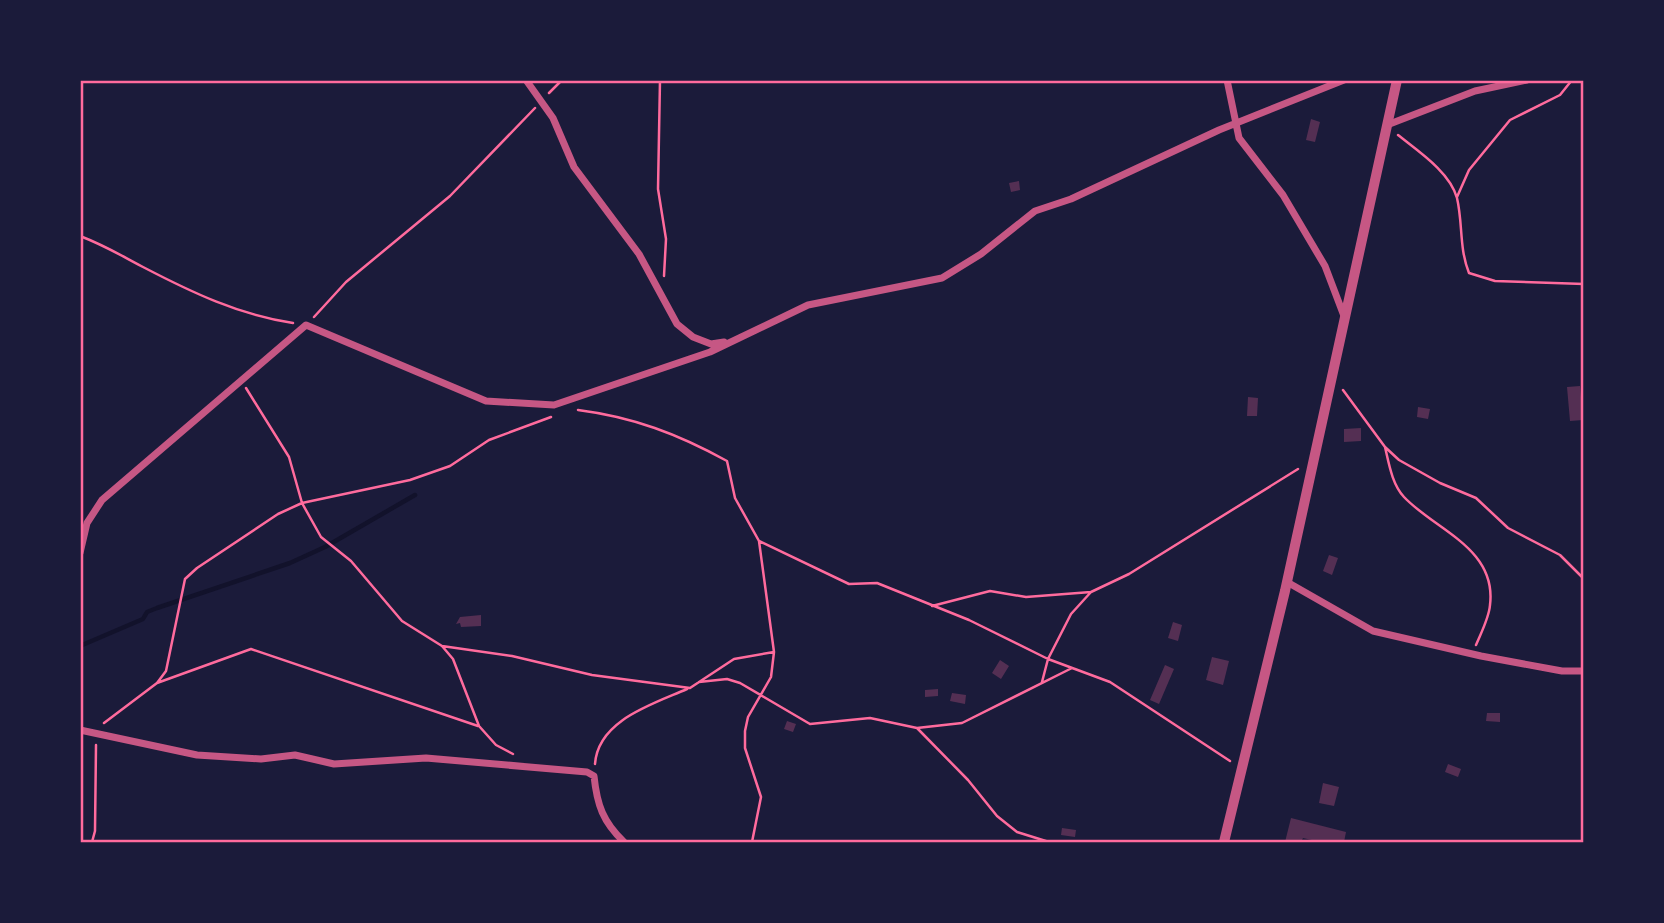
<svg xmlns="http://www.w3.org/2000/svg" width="1664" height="923" viewBox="0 0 1664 923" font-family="Lato,sans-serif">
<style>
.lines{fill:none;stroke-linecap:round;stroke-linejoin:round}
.stream{stroke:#12122b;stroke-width:4.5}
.building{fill:#542f53}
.path{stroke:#ff6b9d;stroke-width:2.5}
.minor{stroke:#c65784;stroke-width:7}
.tertiary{stroke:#c65784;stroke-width:10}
.neatline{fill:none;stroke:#ff6b9d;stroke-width:2.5}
</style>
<rect width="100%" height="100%" fill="#1b1b3a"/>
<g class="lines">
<path class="stream" d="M80,646L143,619L147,612L157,608L290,563L325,547L415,495"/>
</g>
<path class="building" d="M1311,119L1320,122L1315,142L1306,140Z
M1019,181L1020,190L1011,192L1009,183Z
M1580,386L1583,420L1570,421L1567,387Z
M1248,397L1258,398L1257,416H1247Z
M1418,407L1430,409L1428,419L1417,417Z
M1361,428V441L1344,442V429Z
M1329,555L1338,558L1332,575L1323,571Z
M481,615V626L461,627L460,623L456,624L460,617Z
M1173,622L1182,625L1178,641L1168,638Z
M1212,657L1229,661L1223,685L1206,680Z
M1000,660L1009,666L1001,679L992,673Z
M1165,665L1174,669L1159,704L1150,700Z
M938,689V696L925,697V690Z
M952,693L966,695L965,704L950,701Z
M1487,713H1500V722L1486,721Z
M787,721L796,724L793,732L784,729Z
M1448,764L1461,769L1458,777L1445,772Z
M1323,783L1339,787L1334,806L1319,803Z
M1291,818L1346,832L1344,842H1320L1303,838L1301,842H1285Z
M1062,828L1076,830L1075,837L1061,835Z"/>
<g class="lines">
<path class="path" d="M660,80L658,189L666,239L664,276
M549,93L562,80
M1398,135C1418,151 1450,172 1457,198C1463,224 1459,248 1469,273L1495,281L1584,284
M1457,197L1469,170L1510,120L1560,95L1572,80
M80,236C106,246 120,255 143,267C191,292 239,315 293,323
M314,317L346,282L450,196L535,108
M246,388L289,457L302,503L321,537L351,561L402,621L442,646L453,659L479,726L496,745L513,754
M1343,390L1385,447L1399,460L1440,483L1476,498L1508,528L1560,555L1584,579
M578,410C633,417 678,434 727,461L735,498L759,541L774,652L771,677L748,717L745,731V748L761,797L752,842
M1385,447C1389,464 1392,484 1404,497C1435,530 1497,548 1490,605C1489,618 1481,633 1476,645
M759,541L849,584L877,583L969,620L1048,659L1110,682L1230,761
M932,606L990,591L1026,597L1091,592
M442,646L512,656L592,675L690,688L734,659L774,652
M699,682L727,679L740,683L810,724L870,718L917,728L968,780L997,816L1017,832L1049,842
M1042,682L1048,659L1071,614L1091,592L1129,574L1298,469
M157,683L251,649L478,726
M104,723L157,683L166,671L185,579L197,568L278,514L302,503L410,480L450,466L489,440L551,417
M917,728L962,723L1072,668
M595,764C598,720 653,704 687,689
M92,842L95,831L96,745"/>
<path class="minor" d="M526,80L553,118L574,167L639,254L677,324L693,337L711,344L724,342
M1227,80L1239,138L1283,195L1325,266L1344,316
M1387,125L1475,91L1527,80
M80,553L87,523L102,500L306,325L486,401L554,405L710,352L808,305L942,278L981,254L1035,211L1071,199L1219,130L1344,80
M1287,582L1373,631L1481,656L1562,671H1584
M80,730L197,755L261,759L295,755L334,764L426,758L587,772L594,776C597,805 603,822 624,842"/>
<path class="tertiary" d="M1224,842L1285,591L1397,80"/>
</g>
<rect width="1664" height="923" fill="none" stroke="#1b1b3a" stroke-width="164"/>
<rect x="82" y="82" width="1500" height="759" class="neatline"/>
</svg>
